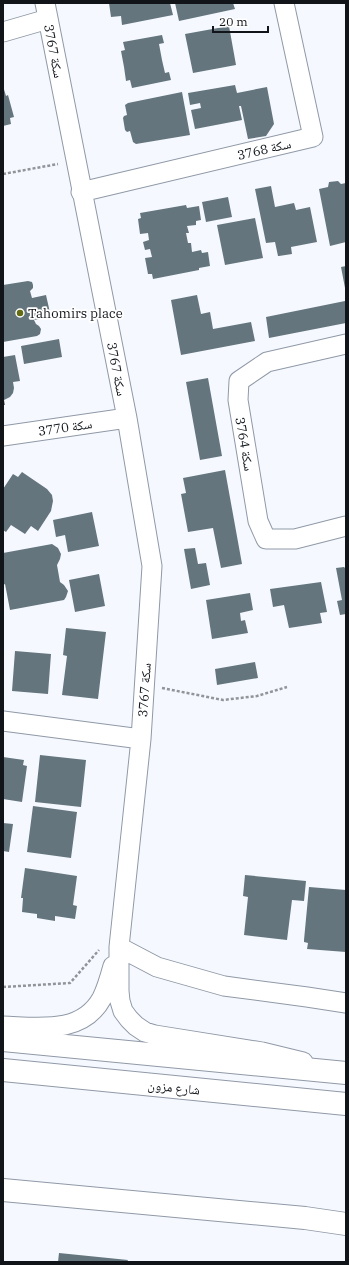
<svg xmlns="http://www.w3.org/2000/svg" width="349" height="1265" viewBox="0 0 349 1265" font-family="'IBM Plex Serif','Noto Naskh Arabic',serif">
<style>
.building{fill:#65757d}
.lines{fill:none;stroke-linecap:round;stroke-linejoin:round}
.minor-casing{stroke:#9099a7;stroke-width:21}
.tertiary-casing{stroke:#9099a7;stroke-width:24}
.primary-casing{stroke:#9099a7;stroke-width:24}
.path{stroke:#91959a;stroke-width:2.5;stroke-dasharray:3 2;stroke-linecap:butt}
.minor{stroke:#fff;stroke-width:19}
.tertiary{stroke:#fff;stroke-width:22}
.primary{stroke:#fff;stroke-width:22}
.poi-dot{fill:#636c12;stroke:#fff;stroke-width:1.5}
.labels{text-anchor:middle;stroke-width:3.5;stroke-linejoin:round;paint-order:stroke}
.street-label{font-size:13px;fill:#11151a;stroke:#fff}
.poi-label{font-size:13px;fill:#11151a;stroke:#fff;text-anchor:start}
</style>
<rect width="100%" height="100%" fill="#f5f9ff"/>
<path class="building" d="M109,3H170L173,15L122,25L121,16L111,17Z
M175,3H233L235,9L179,21Z
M229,26L236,65L193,73L185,34Z
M162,35L164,43L159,44L162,60L165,73L169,72L171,80L132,88L130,80L126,81L124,67L121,51L125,50L123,42Z
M235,85L237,93L267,87L274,124L266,136L248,139L241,106H239L242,120L195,129L191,110L201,108L200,103L190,105L188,93Z
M3,86L6,96L8,95L14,117L10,118L11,124L3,126Z
M182,92L190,135L136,144L133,142L130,131L127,132L125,130L123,118L124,116L127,115L125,105L128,103Z
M338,181L341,184L346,183V242L330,246L319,189L328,187L329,182Z
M271,186L275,207L294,203L296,210L310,207L317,242L291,247L292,254L279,256H278L275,242L266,243L255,189Z
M228,197L232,217L206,222L202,202Z
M186,205L187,208L199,206L201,220L196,221V225L187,226L189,233H186L188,243H191L192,252L201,250L202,253L208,252L210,266L199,268V270L153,279L152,274H148L145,258L152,257L150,249L145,250L143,242L149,240L148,233L140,234L138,219L141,218L140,213Z
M255,218L263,258L225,265L217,225Z
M346,266V288H345L341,267Z
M28,281L32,282L33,285V288L30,291L32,298L46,295L51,317L34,320L36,324L39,326L41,329L40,334L37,336L3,342V285Z
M197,295L201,314L210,312L213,329L251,322L255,341L181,355L171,300Z
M345,301L346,323L269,338L266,317Z
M59,339L62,357L24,364L21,346Z
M15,355L20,381L13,382L14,388L13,393L10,397L4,400L5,405H3V357Z
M208,378L222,456L200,460L186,382Z
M225,470L242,564L221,568L213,528L188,532L181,494L186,493L183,478Z
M22,472L47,489L52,495L53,501L51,511L38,531L31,526L25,534L11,525L6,532L3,530V489L13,474L18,477Z
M92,512L99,546L68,552L65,535L56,537L53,520Z
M52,544L58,548L61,554L60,559L57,565L60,582L64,585L68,591L66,597L64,600L10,610L5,584L3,585V553Z
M195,548L198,564L206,563L210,585L191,589L184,549Z
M344,567L345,568H346V614L340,615L337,601L342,600L336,568Z
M99,574L105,606L75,612L69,580Z
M321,582L327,612L320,613L322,623L289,628L284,605L273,607L270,589Z
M250,593L253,610L240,613L241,621L245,620L248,633L212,639L206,600Z
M66,628L106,632L98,699L62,695L67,656L63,655Z
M15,651L51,654L48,694L12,691Z
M255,662L258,678L217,685L215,669Z
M40,755L86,760L81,807L35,802Z
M3,757L24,760L23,765L27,766L22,802L3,799Z
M33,806L77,812L71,858L27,852Z
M3,823L13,824L9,852L3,851Z
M25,868L77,876L73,905L77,906L75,919L55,916V921L37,918V914L22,912L23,898H21Z
M245,875L306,881L304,901L292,900L287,940L244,935L248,897L243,896Z
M309,887L346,890V952L307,949L308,943L304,942V940Z
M59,1253L128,1260L127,1262H58Z"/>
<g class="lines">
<g class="minor-casing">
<path id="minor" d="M45,3L127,418L152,566L141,739L119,947V991L120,1001L123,1011L129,1019L136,1026L145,1032L155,1035L262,1052L303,1062
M3,32L48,19
M81,192L313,137L284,3
M346,344L267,362L239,381L238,400L258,521L266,539H295L346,526
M3,436L127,418
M3,721L141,739
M119,947L157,967L224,986L307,997L346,1003
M3,1026C38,1027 82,1035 102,998C107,988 110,977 113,966"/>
</g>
<g class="tertiary-casing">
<path id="tertiary" d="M3,1190L305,1218L346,1224"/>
</g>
<g class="primary-casing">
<path id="primary" d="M3,1040L346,1073
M3,1070L346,1104"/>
</g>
<path class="path" d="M3,174L58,164
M162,688L223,700L257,696L287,687
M3,987L70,983L99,950"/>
<use href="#minor" class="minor"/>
<use href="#tertiary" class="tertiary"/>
<use href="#primary" class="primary"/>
</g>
<circle class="poi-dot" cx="20" cy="313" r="4"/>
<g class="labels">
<g class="street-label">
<text transform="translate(54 51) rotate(79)" y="5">سكة 3767</text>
<text transform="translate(264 149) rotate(-13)" y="5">سكة 3768</text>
<text transform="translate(117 369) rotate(79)" y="5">سكة 3767</text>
<text transform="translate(65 427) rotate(-8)" y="5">سكة 3770</text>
<text transform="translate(245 444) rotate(80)" y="5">سكة 3764</text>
<text transform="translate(144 690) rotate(-86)" y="5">سكة 3767</text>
<text transform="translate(174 1087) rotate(6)" y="5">شارع مزون</text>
</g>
<g class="poi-label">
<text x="28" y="318">Tahomirs place</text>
</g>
</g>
<rect width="349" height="1265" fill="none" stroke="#11151a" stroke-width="8"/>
<path d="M213 26v6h55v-6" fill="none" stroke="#11151a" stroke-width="2"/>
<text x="219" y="26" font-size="12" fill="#11151a" stroke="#ffffff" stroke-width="3" paint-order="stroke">20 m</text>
</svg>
